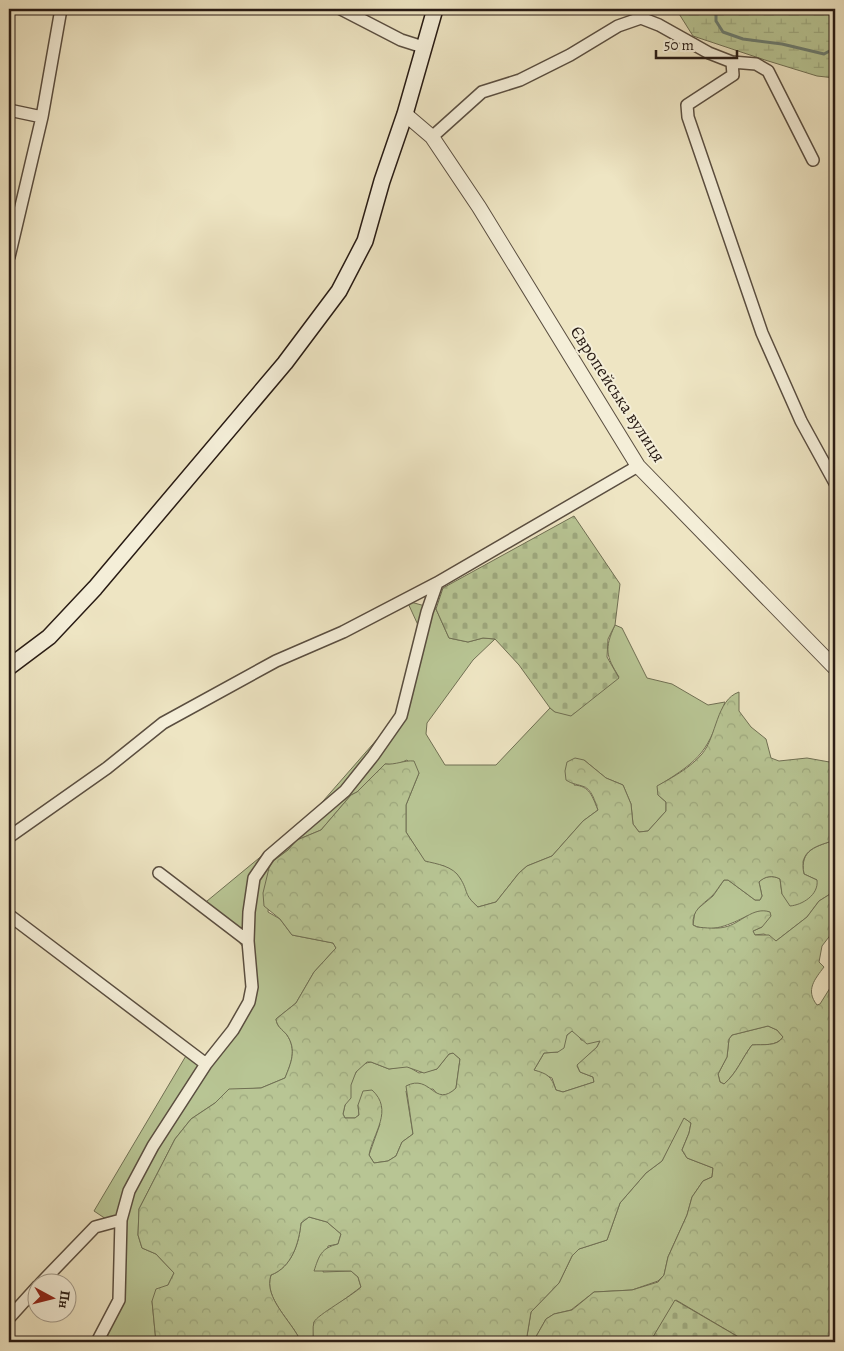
<svg xmlns="http://www.w3.org/2000/svg" width="844" height="1351" viewBox="0 0 844 1351" font-family="Alegreya,serif">
<style>
.grass{fill:#b8c594;stroke:#707054}
.forest{fill:url(#forest-crowns);stroke:#707054;fill-rule:evenodd}
.wetland{fill:url(#wetland-marsh);stroke:#707054}
.cemetery{fill:url(#cemetery-stones);stroke:#707054}
.lines{fill:none;stroke-linecap:round;stroke-linejoin:round}
.stream{stroke:#6c7d71;stroke-width:3}
.minor-casing{stroke:#5a4e40;stroke-width:14}
.tertiary-casing{stroke:#5a4e40;stroke-width:16}
.secondary-casing{stroke:#281b14;stroke-width:18}
.minor{stroke:#f4eed8;stroke-width:11}
.tertiary{stroke:#f4eed8;stroke-width:14}
.secondary{stroke:#f4eed8;stroke-width:15}
.labels{text-anchor:middle;stroke-width:4;stroke-linejoin:round;paint-order:stroke}
.street-label{font-size:18px;fill:#281b14;stroke:#f4eed8}
</style>
<defs>
<pattern id="forest-crowns" width="20" height="18" patternUnits="userSpaceOnUse" patternTransform="scale(1.25)"><rect width="20" height="18" fill="#b8c594"/><path d="M2 6a3 3 0 1 1 6 0M12 15a3 3 0 1 1 6 0" fill="none" stroke="#9ea97f"/></pattern>
<pattern id="wetland-marsh" width="20" height="14" patternUnits="userSpaceOnUse" patternTransform="scale(1.25)"><rect width="20" height="14" fill="#b8c594"/><path d="M1 5h8M5 5V1M11 12h8M15 12V8" fill="none" stroke="#9ea97f"/></pattern>
<pattern id="cemetery-stones" width="16" height="16" patternUnits="userSpaceOnUse" patternTransform="scale(1.25)"><rect width="16" height="16" fill="#b8c594"/><path d="M2 7V4a2 2 0 0 1 4 0v3zM10 15v-3a2 2 0 0 1 4 0v3z" fill="#9ea97f"/></pattern>
</defs>
<rect width="100%" height="100%" fill="#eee5c3"/>
<filter id="stains"><feTurbulence type="fractalNoise" baseFrequency=".004" numOctaves="4"/><feColorMatrix values="0 0 0 0 .2 0 0 0 0 .09 0 0 0 0 .02 0 0 0 .5 -.17"/></filter>
<radialGradient id="worn" r=".72"><stop offset=".6" stop-color="#630" stop-opacity="0"/><stop offset="1" stop-color="#630" stop-opacity=".3"/></radialGradient>
<path class="grass" d="M407,601L436,609L449,638L468,642L483,638L495,639L473,660L427,723L426,734L445,765H496L550,708L555,712L619,677C606,656 604,649 615,625L622,628L647,678L672,684L708,705L725,702C707,752 703,758 658,786V795L666,802V811L648,831L639,832L633,824L631,804L623,785L606,778L584,760L574,785C590,786 592,796 598,810L583,821L552,856L527,866L519,873L496,902L478,907L467,897L460,878L444,866L425,862L406,832V805L419,773L407,760L395,765L385,764L357,792L351,795L321,830L297,840L288,850L272,862L268,912L280,919L292,935L333,943L336,948L314,972L296,1003L276,1019C277,1027 282,1029 287,1035C297,1050 291,1063 285,1078L261,1088L229,1090L215,1103L191,1119L175,1139L139,1209L138,1235L142,1248L156,1254L174,1273L168,1285L152,1301L156,1342H91L117,1298L121,1229L94,1211L190,1049L205,1058C213,1047 253,997 255,989C262,954 224,927 201,906L310,816L407,705L423,636Z
M835,840V891L819,901L807,917L776,941L764,934L754,935L753,931L762,927L747,916C731,924 711,934 693,925L695,911L713,896L724,880H728L755,900H760L762,896L759,882C764,876 773,875 780,879L782,894L817,880L804,874C799,849 818,846 835,840Z
M768,1026L777,1030L783,1037C776,1047 763,1044 752,1045C742,1058 737,1073 724,1084L720,1082L718,1074L727,1057L729,1039L732,1035Z
M572,1031L578,1034L581,1040L600,1041L597,1047L577,1066L580,1072L593,1077L594,1082L563,1092L556,1090L552,1078L534,1070L544,1053L558,1052L567,1035Z
M453,1053L460,1059L456,1088L449,1095L439,1096L433,1089L406,1091L413,1134L402,1142L396,1156L388,1161L374,1163L369,1155L380,1124L358,1105L359,1115L355,1118H345L343,1114C347,1098 351,1064 371,1062L389,1069L407,1066L419,1073L437,1069L449,1054Z
M683,1117L691,1123L689,1133L682,1150L687,1158L713,1168L712,1177L703,1181L692,1197L687,1215L668,1257L664,1275L658,1281L632,1290L594,1292L571,1310L554,1314L546,1319L533,1342H526L531,1312L559,1283L572,1256L579,1249L607,1240L620,1203L646,1173L662,1161Z
M309,1217L327,1222L341,1234L338,1244L328,1246L323,1272L351,1271L358,1277L361,1287L314,1322L313,1342H301C292,1321 263,1298 271,1275C292,1267 299,1243 301,1223Z"/>
<path class="forest" d="M739,692V711L751,727L766,739L771,758L779,761L807,758L835,763V840C818,846 798,849 804,874L817,880C819,895 802,905 790,906L782,894L780,879C773,875 765,876 759,882L762,896L760,900H755L728,880H724C720,885 716,892 712,896C702,905 692,910 693,925L697,927C705,928 718,929 725,927C740,924 753,906 770,912L771,916L762,927L753,931L755,935H769L776,941L807,917L819,901L835,891V929L822,946L819,962L824,967C815,979 805,990 817,1005L820,1004L835,980V1342H747L676,1300L650,1342H533L546,1319L554,1314L572,1310L594,1292L632,1290L658,1282L664,1275L668,1257L687,1215L692,1197L703,1181L712,1177L713,1168L687,1158L682,1150L689,1133L691,1123L684,1118L662,1161L646,1173L620,1203L607,1240L579,1249L572,1256L559,1283L531,1312L526,1342H313C314,1336 312,1328 314,1322C317,1315 352,1296 361,1287L358,1277L351,1271H314C319,1256 321,1248 338,1244L341,1234L327,1222L309,1217L301,1223C299,1243 292,1267 271,1275C263,1298 292,1321 301,1342H156L152,1301L156,1289L168,1285L174,1273L156,1254L142,1248L138,1235L139,1209L175,1139L191,1119L215,1103L229,1089L261,1088L285,1078C291,1063 297,1050 287,1035C282,1029 277,1027 276,1019L296,1003L314,972L336,948L333,943L292,935L280,919L264,906L263,893L269,868L272,862L288,850L297,840L321,830L351,795L357,792L385,764C396,765 404,760 414,761L419,773L406,805V832L425,861C437,864 453,866 460,878C469,892 463,894 478,907L496,902L519,873L527,866L552,856L583,821L598,810C595,802 592,788 582,786C576,784 572,784 566,780L565,771L567,762L575,758L584,760L606,778L623,785L631,804L633,824L639,832L648,831L666,811V802L658,795L657,786C673,777 690,768 702,754C717,736 716,700 739,692ZM768,1026L777,1030L783,1037C777,1047 763,1044 752,1045C742,1058 737,1073 724,1084L720,1082L718,1074L727,1057L729,1039L732,1035ZM572,1031L587,1044L600,1041L597,1047L577,1065L580,1072L593,1077L594,1082L563,1092L556,1090C551,1076 548,1074 534,1070L544,1053L558,1052L564,1048L567,1035ZM453,1053L460,1059L456,1088C434,1109 431,1073 406,1086L413,1134L402,1142L396,1156L388,1161L374,1163L369,1155C373,1133 394,1110 372,1090L363,1091L358,1105L359,1115L355,1118H345L343,1114L345,1105L351,1098V1085L356,1072L367,1062H371L389,1069L407,1067L424,1073L437,1069L449,1054Z"/>
<path class="wetland" d="M676,9H835V78L817,76L765,60L693,36Z"/>
<path class="cemetery" d="M574,516L620,584L615,625L608,639L607,657L619,678L571,716L555,712L550,708L519,665L495,639L483,638L468,642L449,638L436,609L443,588Z
M675,1300L747,1342H650Z"/>
<g class="lines">
<path class="stream" d="M716,9V21L723,32L743,39L782,44L824,54L835,48"/>
<g class="minor-casing">
<path id="minor" d="M341,9L401,40L423,47
M732,62L733,75L687,105L688,117L762,333L801,421L835,483
M9,110L42,117
M432,137L482,92L520,80L570,55L618,26L641,18L659,25L709,53L732,62L756,64L768,71L813,160
M9,257L42,117L61,9
M9,837L107,768L163,723L276,661L343,632L437,583
M159,873L248,941
M9,915L206,1064
M40,1284L95,1227L121,1220
M9,1318L38,1286
M97,1342L119,1300L121,1220L129,1191L153,1146L206,1064L233,1030L249,1002L252,987L248,941L249,912L254,878L269,856L345,791L373,756L401,716L427,612L437,583L638,466"/>
</g>
<g class="tertiary-casing">
<path id="tertiary" d="M405,114L432,137L479,207L638,466L835,668"/>
</g>
<g class="secondary-casing">
<path id="secondary" d="M9,667L49,637L95,588L285,363L339,291L365,241L382,181L405,114L435,9"/>
</g>
<use href="#minor" class="minor"/>
<use href="#tertiary" class="tertiary"/>
<use href="#secondary" class="secondary"/>
</g>
<g class="labels">
<g class="street-label">
<text transform="translate(618 394) rotate(57)" y="6">Європейська вулиця</text>
</g>
</g>
<rect width="844" height="1351" fill="none" stroke="#eee5c3" stroke-width="30"/>
<rect x="10" y="10" width="824" height="1331" fill="none" stroke="#281b14" stroke-width="2.5"/>
<rect x="15" y="15" width="814" height="1321" fill="none" stroke="#281b14"/>
<g transform="translate(52 1298) rotate(97)"><circle r="24" fill="#f4eed8" stroke="#a29a8a"/>
<path d="M0-4L9 19L0 12L-9 19Z" fill="#8f2418"/>
<text y="-8" font-size="14" font-weight="bold" text-anchor="middle" fill="#281b14">Пн</text>
</g>
<path d="M656 50v8h81v-8" fill="none" stroke="#281b14" stroke-width="2.5"/>
<text x="664" y="50" font-size="15" fill="#281b14" stroke="#f4eed8" stroke-width="4" paint-order="stroke">50 m</text>
<rect width="100%" height="100%" filter="url(#stains)"/>
<rect width="100%" height="100%" fill="url(#worn)"/>
</svg>
